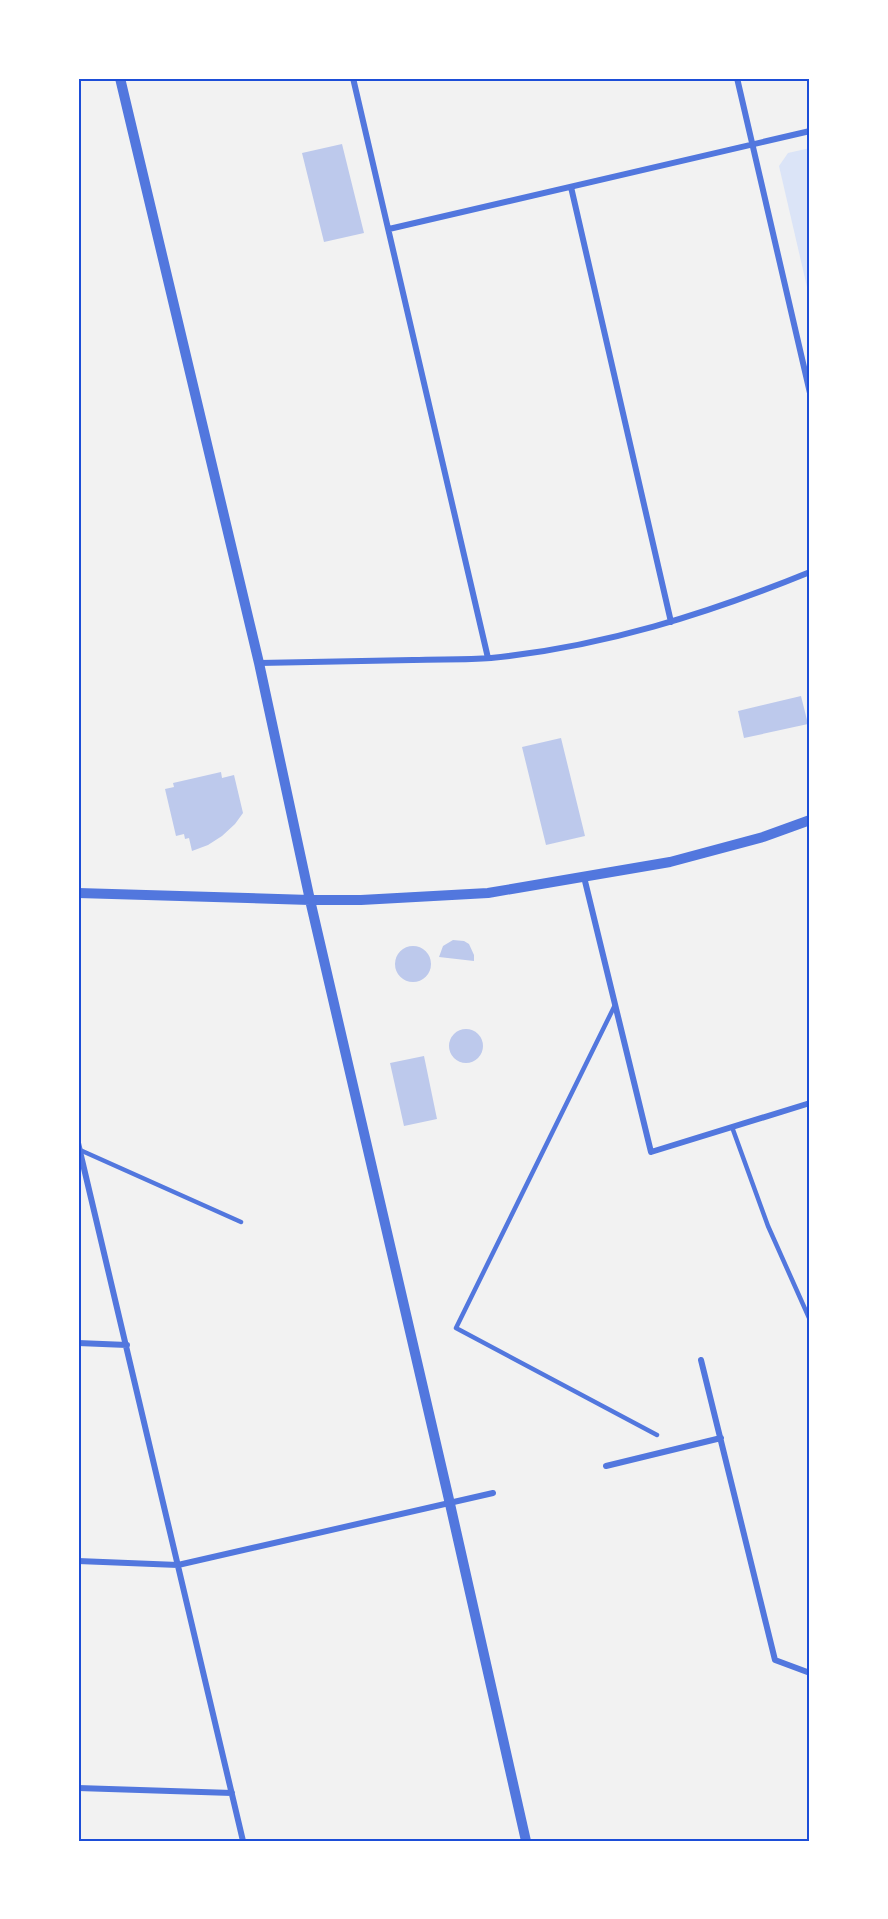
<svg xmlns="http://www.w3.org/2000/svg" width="888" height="1919" viewBox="0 0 888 1919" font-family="'Archivo Narrow',sans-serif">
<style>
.green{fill:#dbe4f7}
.building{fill:#bdc9ec}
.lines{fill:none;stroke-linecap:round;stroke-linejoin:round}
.service{stroke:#5277de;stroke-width:4.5}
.minor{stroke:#5277de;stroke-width:6}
.tertiary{stroke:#5277de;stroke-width:10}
.neatline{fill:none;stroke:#1d4ed8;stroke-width:2}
</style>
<rect width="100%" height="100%" fill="#f2f2f2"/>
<path class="green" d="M810,148V300L779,166L788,153Z"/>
<path class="building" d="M342,144L364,233L324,242L302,153Z
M801,696L808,724L744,738L738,711Z
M561,738L585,836L546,845L522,747Z
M221,772L222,778L234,775L243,813L235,824L222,836L208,845L192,851L189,838L185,839L184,834L176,836L165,789L174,787L173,783Z
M453,940L464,941L469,944L474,955V961L439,957L443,946Z
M395 964a18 18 0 1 1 36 0a18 18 0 1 1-36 0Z
M449 1046a17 17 0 1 1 34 0a17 17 0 1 1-34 0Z
M424,1056L437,1119L404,1126L390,1063Z"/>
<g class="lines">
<path class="service" d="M615,1005L456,1328L657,1435
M732,1127L768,1226L810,1320
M80,1150L241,1222"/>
<path class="minor" d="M353,78L488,658
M737,78L810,393
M571,187L671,622
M389,229L810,131
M259,663C310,662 362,661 413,660C439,659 465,660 491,658C602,647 707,614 810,572
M584,877L651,1152L810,1103
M78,1143L243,1841
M78,1343L127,1345
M701,1360L775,1660L810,1673
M606,1466L721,1438
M78,1561L178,1565L493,1493
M78,1788L232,1793"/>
<path class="tertiary" d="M120,78L259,663L310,900H361L488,893L670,862L763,837L810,820
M78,893L310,900L450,1504L526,1841"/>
</g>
<rect width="888" height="1919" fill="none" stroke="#ffffff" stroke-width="159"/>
<rect x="80" y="80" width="728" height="1760" class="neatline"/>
</svg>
